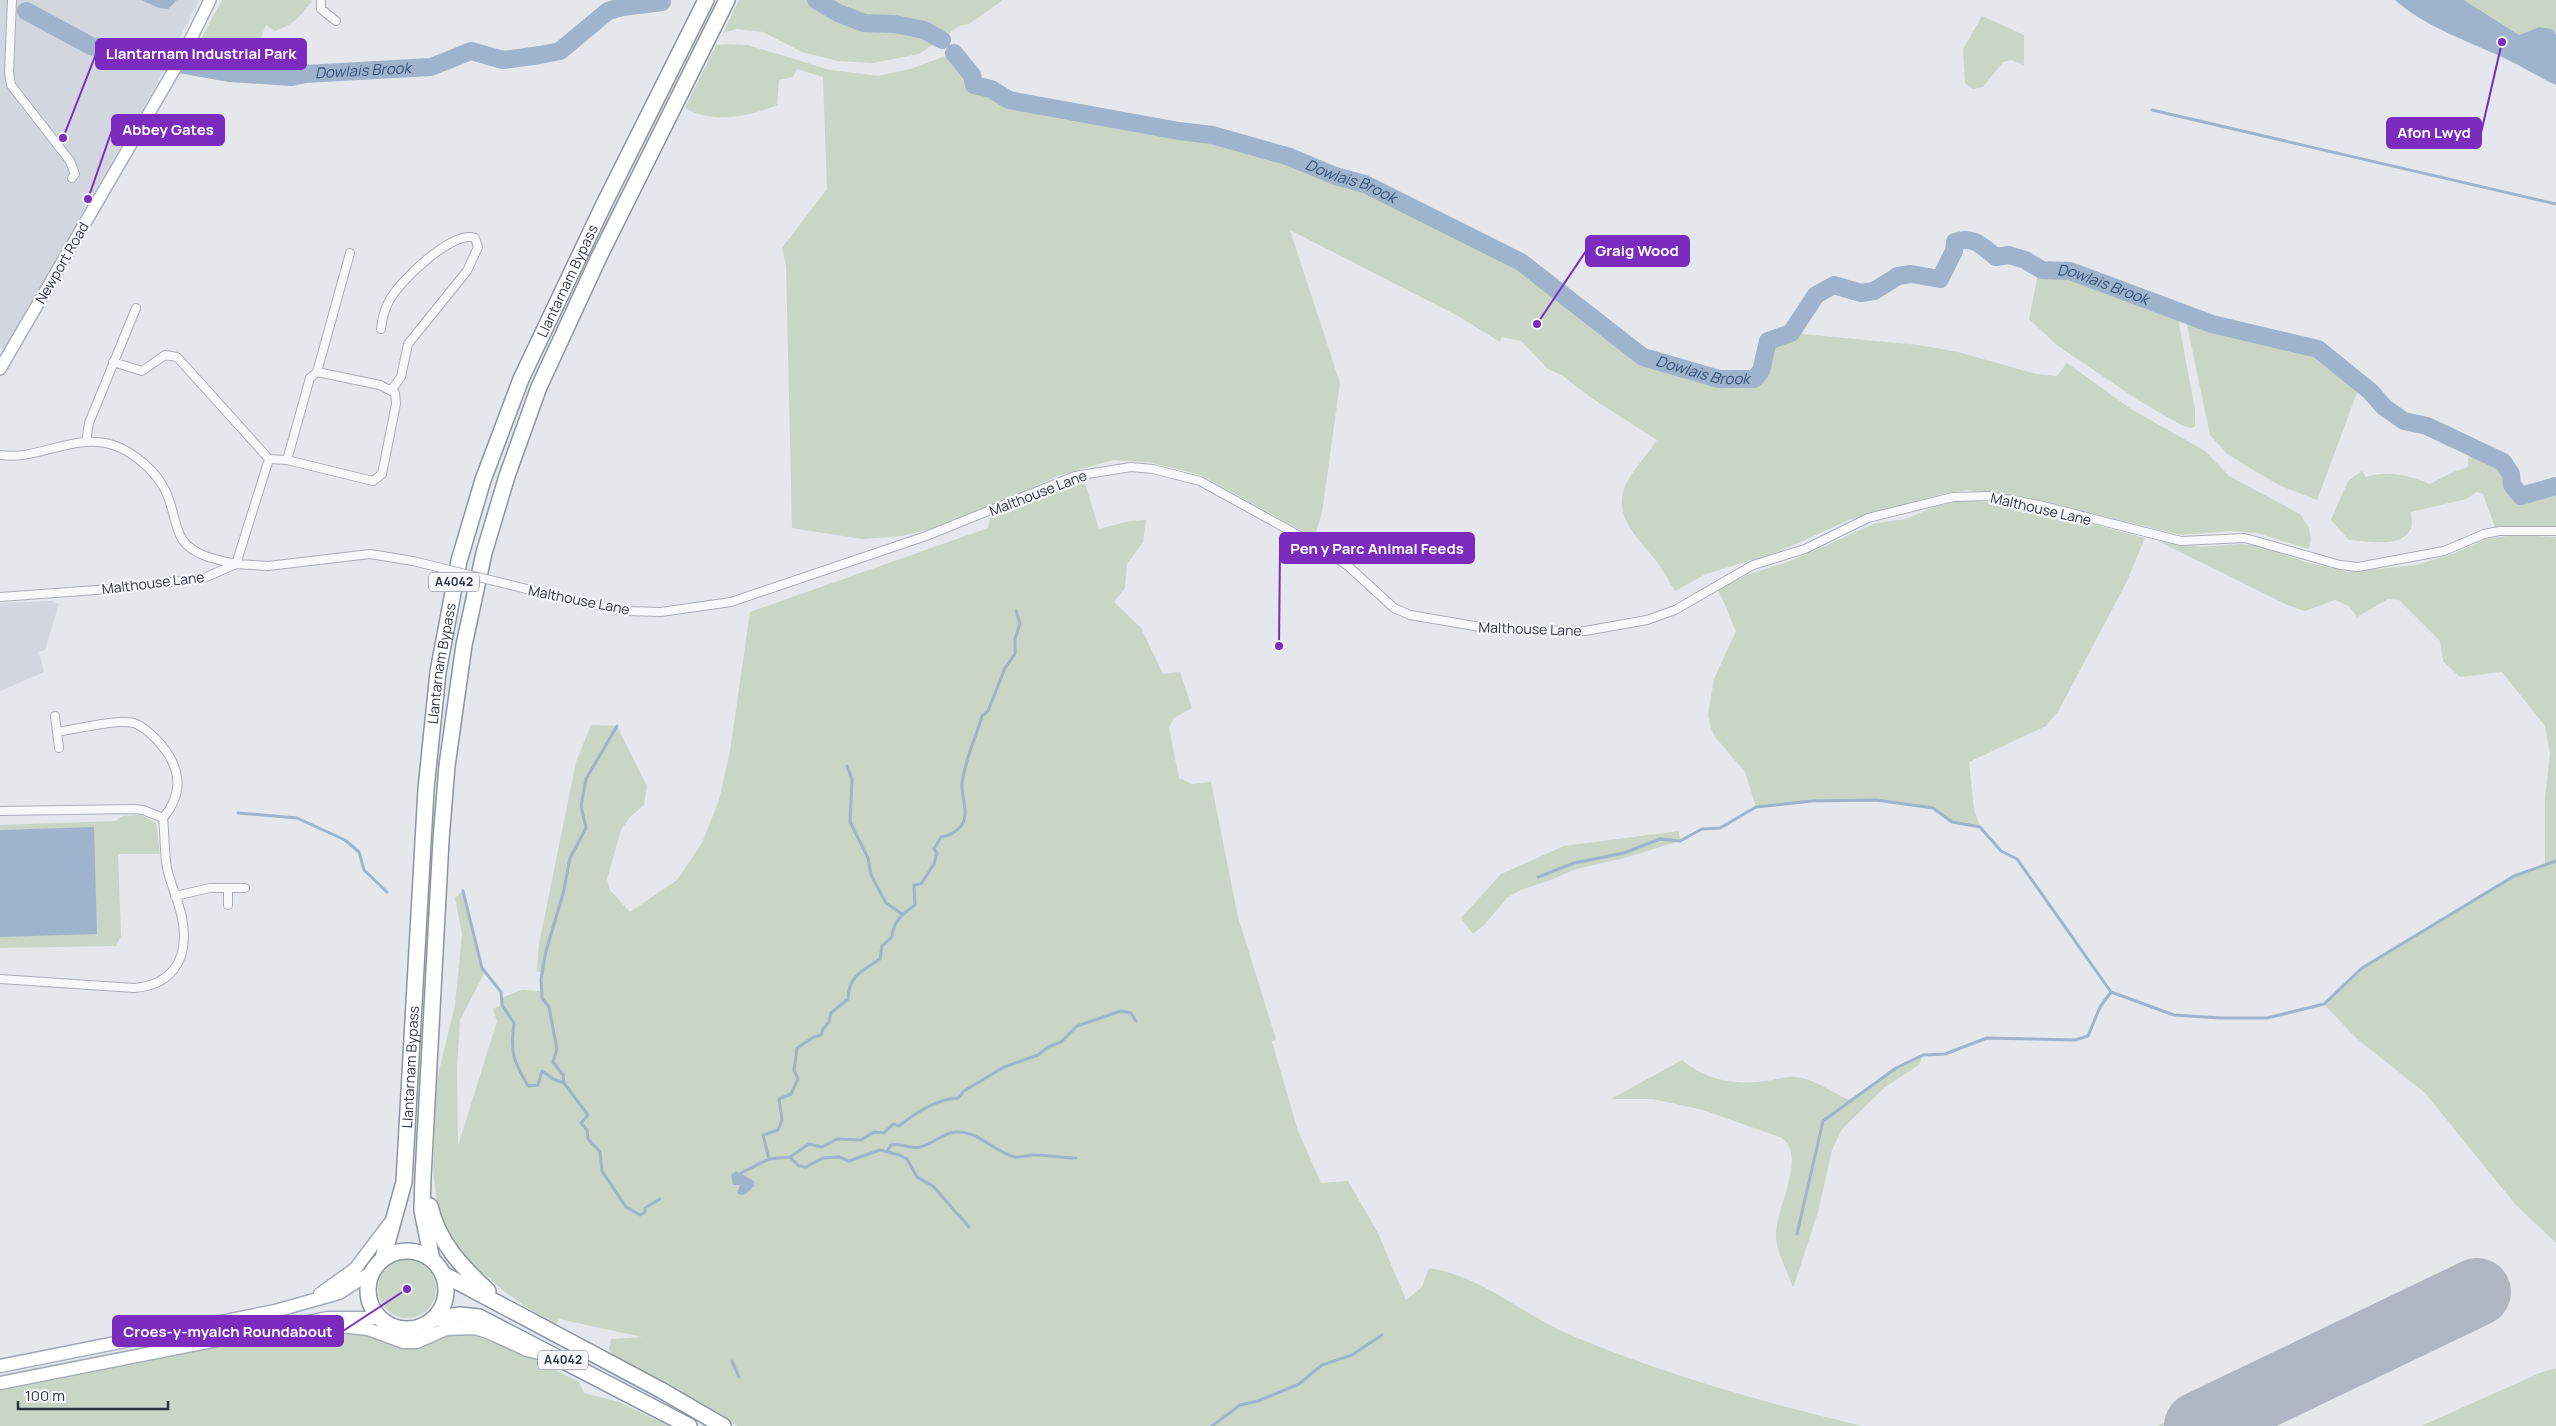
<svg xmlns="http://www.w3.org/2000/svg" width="2556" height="1426" viewBox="0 0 2556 1426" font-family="Manrope,sans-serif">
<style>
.built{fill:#d2d6de}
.green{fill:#c9d6c5;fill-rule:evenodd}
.water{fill:#9fb4cc}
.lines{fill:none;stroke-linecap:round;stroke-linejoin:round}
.stream{stroke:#9fb4cc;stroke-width:3}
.river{stroke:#9fb4cc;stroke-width:18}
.runway{stroke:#b0b6c1;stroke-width:68}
.street-casing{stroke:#a9aeb7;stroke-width:10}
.secondary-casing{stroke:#a9aeb7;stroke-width:14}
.primary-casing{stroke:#a3abb8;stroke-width:15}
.highway-casing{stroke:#8b94a3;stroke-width:18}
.street{stroke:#f7f8fa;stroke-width:8}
.secondary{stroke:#fff;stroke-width:11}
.primary{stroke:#fff;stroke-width:12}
.highway{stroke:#fff;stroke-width:15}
.street-bridge-casing{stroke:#a9aeb7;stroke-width:10;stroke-linecap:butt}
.street-bridge{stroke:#f7f8fa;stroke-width:8}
.labels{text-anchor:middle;stroke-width:4.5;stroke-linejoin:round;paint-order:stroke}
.shield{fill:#f4f6f9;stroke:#676e7b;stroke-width:1}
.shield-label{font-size:12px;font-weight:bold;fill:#2b3445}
.street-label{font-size:14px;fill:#2b3445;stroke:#f4f6f9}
.water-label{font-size:15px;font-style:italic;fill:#34527a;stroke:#f4f6f9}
.leader{fill:none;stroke:#7b2cbf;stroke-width:2}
.callout-dot{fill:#7b2cbf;stroke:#f4f6f9;stroke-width:2}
.callout{fill:#7b2cbf;stroke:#7b2cbf;stroke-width:2}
.callout-label{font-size:15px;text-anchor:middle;font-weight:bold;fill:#fff}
</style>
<rect width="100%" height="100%" fill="#e4e7ec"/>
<path class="built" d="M0,0H199L154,89L3,350L0,347Z
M52,601L59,604L45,650L39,652L44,672L0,691V603Z"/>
<path class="green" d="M222,0H310L312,1C301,16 293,25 275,31L266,25L249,68L200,41Z
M739,0H1003L969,24L959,26L919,54L873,63L838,61L802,52L763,32L737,29L723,33Z
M2464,0H2556V35L2552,29L2539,27L2519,35Z
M1982,16L2024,35V65L2012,60L2003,62L1983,87L1973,89L1965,83L1963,49Z
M728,44L748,45L830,70L878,76L910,69L954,53L972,75L974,85L991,89L1009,100L1179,131L1212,135L1290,157L1335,176L1365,184L1521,262L1643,357L1719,379H1754L1761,371L1768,341L1791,333L1919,345L1958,352L2036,374L2057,376L2067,363L2131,409L2205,451L2229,476L2300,514L2309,528L2311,539L2309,549L2257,533L2230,531L2181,535L2046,502L1968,490L1942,494L1849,520L1778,552L1706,574L1675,591C1669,582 1664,571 1657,562C1640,539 1611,517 1626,484C1634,468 1647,455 1657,440L1590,397L1563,376L1548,369L1521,341L1502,337L1500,342L1458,316L1290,230L1340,383L1322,513L1314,538L1201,475L1148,462L1113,460L1057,476L991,507L939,527L902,536L862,539L792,528L786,266L782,248L827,189L823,77L797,69L793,77L779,80L777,105C749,117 712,124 685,108L716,45Z
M2039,269L2070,271L2177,313L2195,410V426L2192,428L2181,425L2138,400L2058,346L2029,319Z
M2185,315L2212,324L2318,349L2361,382L2317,500L2281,486L2253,470L2226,453L2210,435Z
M2476,448C2489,453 2505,460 2511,474C2514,484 2512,488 2520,496L2556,486V527H2495L2483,494L2477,492L2466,499L2411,512C2411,517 2413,523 2411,528C2403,549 2368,541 2349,540L2331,520L2348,481L2362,471L2366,477C2388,470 2409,475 2430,484L2451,473L2468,467V459Z
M1083,477L1099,529L1130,521L1146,520L1143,542L1127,564L1125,588L1114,602L1141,628L1163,674L1180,672L1192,708L1174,718L1169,727L1179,778L1192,784L1211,782L1238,917L1276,1039L1272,1042L1298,1131L1321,1183L1348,1181L1378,1233L1406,1300L1422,1287L1429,1268C1484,1276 1523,1316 1573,1336C1666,1375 1765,1403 1863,1426H737L663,1383L613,1357L609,1349L611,1339L642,1337L559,1319L555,1327L505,1292L471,1263L448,1236L438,1209L433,1171L437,1079L455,1005L462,934L455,898L463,891L482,968L485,972L460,1020L457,1068L458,1146L497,1021L493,1009L502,1005L501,998L522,990L541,991L543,972H537L539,944L576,762L591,725L617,726L647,786L644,805L630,817L621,830L607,879L610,890L630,912L677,880L702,843L719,800L730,751L750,612L988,528L990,518L1023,507L1027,500ZM741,1173L750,1188L746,1194L740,1189V1185L732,1181Z
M1956,501C2020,500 2083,522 2145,538L2126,583L2059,710L2046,726L1969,762L1974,810L1980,827L1952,822L1933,808L1876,800L1812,801L1756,807L1745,772L1715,737L1711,728L1708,715L1714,679L1736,631C1729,617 1726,603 1717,590L1747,575L1793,560L1876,523L1906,519L1934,507Z
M2514,535L2556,537V1243L2515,1204L2425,1093L2356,1038L2324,1004L2362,968L2514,876L2545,864V798L2550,754L2545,726L2502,672L2460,677L2443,661L2440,641L2399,600L2388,599L2357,617L2349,606L2335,600L2305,611L2287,605L2158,541L2201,547L2239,544L2263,546L2305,562L2349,572L2416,565L2455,553L2486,539Z
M141,815L156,823L160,854H118L121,936L116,946L0,948V825L115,821L123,816Z
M1679,831L1680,841L1621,859L1576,869L1548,881L1520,890L1507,898L1484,925L1473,934L1461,918L1501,874L1564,846Z
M1923,1055L1919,1065L1885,1087L1842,1129L1832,1150L1818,1212L1793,1288C1788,1272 1777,1254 1776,1237C1774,1210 1808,1158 1782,1138L1703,1110L1653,1099H1611L1682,1060C1706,1081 1735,1085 1765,1081C1775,1080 1787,1076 1796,1077C1815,1079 1833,1093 1849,1100L1896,1068Z
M378 1289a29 29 0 1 1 58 0a29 29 0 1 1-58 0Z
M2482,1274L2493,1299L2413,1334L2225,1426H2157Z
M323,1331L363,1333L390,1344L413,1347L428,1344L449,1335L473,1334L489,1337L579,1382L584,1393L619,1402L669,1426H0V1389L260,1338C281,1337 301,1332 323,1331Z
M2556,1368V1426H2421L2540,1373Z"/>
<path class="water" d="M141,0H177L168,9L159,8Z
M2395,0H2464L2519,35L2539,27L2552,29L2556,35V85C2538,77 2522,66 2504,58C2468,41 2425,27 2395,0Z
M94,827L97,934L0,937V830Z
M736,1171L754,1181V1186L746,1194L740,1195L737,1193L740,1185H733L731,1175Z"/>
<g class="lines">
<path class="stream" d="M2152,110L2556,204
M847,766L852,779L850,822L868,858L871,875L886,903L902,914
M238,813L297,818L345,840L359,852L364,870L387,892
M1538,877L1574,863L1624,853L1660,839L1680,841L1702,829L1720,828L1756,807L1812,801L1876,800L1933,808L1952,822L1980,827L2001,851L2017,859L2111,992
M463,891L482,968L501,992L502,1005L514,1023C510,1053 513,1060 528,1086L538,1085L542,1071L553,1079L564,1083L588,1115L581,1123L587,1130L588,1139L600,1152L602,1171L626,1207L640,1215L645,1212V1208L660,1199
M564,1083L563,1075L553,1062L557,1049L549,1007L542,998L541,979L546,951L563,894L570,858L586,828L581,806L586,779L617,726
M887,1151L891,1145C901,1142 910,1150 920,1147C932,1145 942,1133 955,1132C978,1130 994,1152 1015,1157C1021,1158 1028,1155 1034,1155C1048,1155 1062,1158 1076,1158
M790,1157L799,1166L806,1167L823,1158L839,1157L849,1161L880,1150L899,1155L907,1159L917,1177L933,1186L969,1227
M769,1159L763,1135L778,1130L782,1120L779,1099L791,1094L798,1079L794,1070L797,1048L814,1037L821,1035L823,1029L829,1022L831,1013L848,999C848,977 863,970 880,959L882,946L892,937C893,922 902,914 915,905L914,885L921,884L934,864L937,853L934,849L941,837C948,836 956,832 961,826C970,815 961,796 962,784C964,761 976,738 982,716L988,711L1005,668L1015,654V639L1020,624L1016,611
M741,1173L769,1159L790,1157L809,1144L822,1147L837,1139L861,1140L874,1132L884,1133L893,1124L899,1126C915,1113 937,1099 958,1098L964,1091L1004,1067L1038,1055L1048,1047L1061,1042L1077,1026L1121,1011L1131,1013L1136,1021
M1797,1234L1823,1121L1896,1068L1923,1055L1945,1054L1987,1038L2075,1040L2088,1036L2100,1007L2111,992L2174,1015L2220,1018H2267L2324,1004L2362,968L2514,876L2556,861
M732,1361L739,1377
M1212,1426L1240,1405L1258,1401L1299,1384L1322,1365L1352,1355L1382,1335"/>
<g class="river">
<path d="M816,0L838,13L864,23L895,24L924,30L942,40"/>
<path id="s1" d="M26,11L91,46L117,53L229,73L292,77L305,74L431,67L471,51L503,60L540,55L560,51L608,11L622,7L662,2"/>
<path id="s2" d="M954,53L972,75L974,85L991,89L1009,100L1179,131L1212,135L1290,157L1335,176L1365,184L1521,262L1643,357L1719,379H1754L1761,371L1768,341L1791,333L1816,295L1834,285L1861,293L1874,291L1898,276L1911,274L1940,279L1954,251L1955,242C1973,235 1983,247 1996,257L2009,255L2025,260L2042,270L2070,271L2212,324L2318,349L2371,392L2384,407L2404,421L2427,426L2503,462L2511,474L2512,485L2521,496L2556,486"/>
</g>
<path class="runway" d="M2198,1426L2477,1292"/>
<g class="street-casing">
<path id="street" d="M12,0L9,72L11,85L70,161L75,174L72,178
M321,0V9L336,21
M381,329C382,320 384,311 388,303C397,283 453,229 475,238L478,247L467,271L408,344L401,377L392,389
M113,362L142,371L165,355L177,357L269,459L287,460L373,481L382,474L396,404L395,393L380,385L317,372
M86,442L89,423L136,308
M0,455C37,461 76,432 113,445C134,452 157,472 166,492C173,506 174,525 182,539C193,556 218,560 236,564L269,459
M287,460L310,378L317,372L350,253
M0,597L124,588L204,578L236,564L268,566L370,554L413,561
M575,601L626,611L661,612L731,602L926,536L1075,476L1131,467L1153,469L1200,481L1325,550L1348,566L1394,608L1410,615L1498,630L1585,631L1647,620L1675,610L1753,565L1805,549L1868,518L1953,497L1989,496L2039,505L2181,541L2245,538L2340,565L2358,567L2444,551L2484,534L2499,531H2556
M55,716L59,748
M0,811L134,809L143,810L163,818
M175,896L210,888H245
M228,905V888
M0,979L134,988C171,985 188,961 183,924C181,905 171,887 167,868C164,852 165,835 163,818C186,791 180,764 156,739C150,733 143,726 134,723C114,719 78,729 57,732"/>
</g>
<g class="secondary-casing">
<path id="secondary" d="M0,369L184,53L210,0"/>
</g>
<g class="primary-casing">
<path id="primary" d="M320,1294L355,1269L389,1224
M332,1325L368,1329L403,1342H417L446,1329L475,1328L490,1333L527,1350L539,1353
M0,1366L275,1311L339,1293L372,1272
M0,1383L328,1318H380"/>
</g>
<g class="highway-casing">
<g id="highway">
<path d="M430,1206C438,1242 462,1267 488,1291"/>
<circle cx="407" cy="1290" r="39"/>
<path id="s3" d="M383,1258L404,1182L426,789L438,672L459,561L483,480L521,379L604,204L706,0"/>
<path d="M432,1260L422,1210L423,1177L441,840L447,766L464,645L484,553L507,476L539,387L599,257L727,0"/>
<path d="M443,1274L661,1390L723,1426"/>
<path d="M433,1319L460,1315L479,1317L689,1426"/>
</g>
</g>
<use href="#street" class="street"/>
<use href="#secondary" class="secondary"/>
<use href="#primary" class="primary"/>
<use href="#highway" class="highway"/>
<g class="street-bridge-casing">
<path id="street-bridge" d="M413,561L575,601"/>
</g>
<use href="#street-bridge" class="street-bridge"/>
</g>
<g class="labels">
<g class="shield">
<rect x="429" y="572.5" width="50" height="19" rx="4"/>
<rect x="538" y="1350.5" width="50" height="19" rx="4"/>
</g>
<g class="shield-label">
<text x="454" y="586">A4042</text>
<text x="563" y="1364">A4042</text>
</g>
<g class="street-label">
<text transform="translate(62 263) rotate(-60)" y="5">Newport Road</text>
<text dy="5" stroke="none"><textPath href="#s3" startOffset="1004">Llantarnam Bypass</textPath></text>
<text transform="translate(1038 493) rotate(-21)" y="5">Malthouse Lane</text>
<text transform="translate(2041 509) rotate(13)" y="5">Malthouse Lane</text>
<text transform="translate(153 583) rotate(-7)" y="5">Malthouse Lane</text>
<text transform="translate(579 600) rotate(11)" y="5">Malthouse Lane</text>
<text transform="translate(1530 629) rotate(2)" y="5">Malthouse Lane</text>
<text dy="5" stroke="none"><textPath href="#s3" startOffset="599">Llantarnam Bypass</textPath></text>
<text dy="5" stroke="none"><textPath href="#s3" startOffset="194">Llantarnam Bypass</textPath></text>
</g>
<g class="water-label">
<text dy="5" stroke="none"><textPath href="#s1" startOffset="349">Dowlais Brook</textPath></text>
<text dy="5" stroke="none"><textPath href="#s2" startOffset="430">Dowlais Brook</textPath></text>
<text dy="5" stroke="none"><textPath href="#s2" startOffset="1331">Dowlais Brook</textPath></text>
<text dy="5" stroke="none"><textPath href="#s2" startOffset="835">Dowlais Brook</textPath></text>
</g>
</g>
<path class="leader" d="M63 138L96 54M88 199L112 130M2502 42L2481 133M1537 324L1586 251M1279 646L1280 548M407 1289L343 1331"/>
<g class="callout-dot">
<circle cx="63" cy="138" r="5"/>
<circle cx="88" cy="199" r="5"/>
<circle cx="2502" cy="42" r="5"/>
<circle cx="1537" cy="324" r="5"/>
<circle cx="1279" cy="646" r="5"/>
<circle cx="407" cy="1289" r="5"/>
</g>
<g class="callout">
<rect x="96" y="39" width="210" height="30" rx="5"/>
<rect x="112" y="115" width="112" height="30" rx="5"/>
<rect x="2387" y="118" width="94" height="30" rx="5"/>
<rect x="1586" y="236" width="103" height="30" rx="5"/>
<rect x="1280" y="533" width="194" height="30" rx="5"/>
<rect x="113" y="1316" width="230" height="30" rx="5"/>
</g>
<g class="callout-label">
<text x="201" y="59">Llantarnam Industrial Park</text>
<text x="168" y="135">Abbey Gates</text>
<text x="2434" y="138">Afon Lwyd</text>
<text x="1637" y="256">Graig Wood</text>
<text x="1377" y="554">Pen y Parc Animal Feeds</text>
<text x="228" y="1337">Croes-y-myalch Roundabout</text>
</g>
<path d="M18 1401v8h150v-8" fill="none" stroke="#2b3445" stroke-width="2.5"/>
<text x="25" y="1401" font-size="15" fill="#2b3445" stroke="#f4f6f9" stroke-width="4" paint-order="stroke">100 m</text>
</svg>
